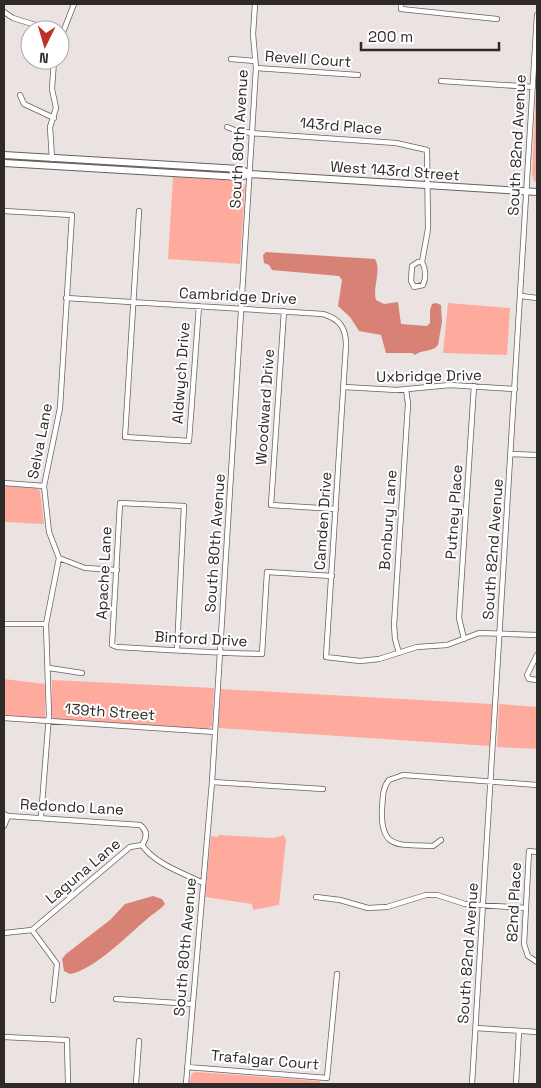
<svg xmlns="http://www.w3.org/2000/svg" width="541" height="1088" viewBox="0 0 541 1088" font-family="'Space Grotesk',sans-serif">
<style>
.green{fill:#feab9e}
.water{fill:#d88275}
.lines{fill:none;stroke-linecap:round;stroke-linejoin:round}
.street-casing{stroke:#686160;stroke-width:6}
.secondary-casing{stroke:#686160;stroke-width:8}
.street{stroke:#fff;stroke-width:4.5}
.secondary{stroke:#fff;stroke-width:6}
.labels{text-anchor:middle;stroke-width:4;stroke-linejoin:round;paint-order:stroke}
.street-label{font-size:15px;fill:#2d2a29;stroke:#fff}
</style>
<rect width="100%" height="100%" fill="#ebe3e2"/>
<path class="green" d="M537,69V182L534,181L532,174Z
M173,177L239,181L245,185L240,264L168,259Z
M448,303L510,308L507,355L443,353Z
M4,486L37,488L40,491L44,524L4,522Z
M4,679L45,684V718L4,715Z
M52,680L214,688L212,726L208,729L54,719L51,715Z
M221,689L492,704L490,746L218,728Z
M499,704L537,707V749L497,747Z
M218,835L273,838L284,835L286,840L279,905L253,910L252,904L205,897L211,836L218,837Z
M196,1072L320,1081V1084H189L192,1073Z"/>
<path class="water" d="M266,252L375,259C382,271 372,287 376,300L384,304L398,302L401,324L427,326L430,323V310L432,304L436,303L441,305L442,322L438,345C432,353 422,349 415,355L412,353H386L381,335L359,331L350,317L338,306L342,280L339,276L272,270L269,265L264,263L263,255Z
M153,896L162,899L165,904C160,910 152,914 147,919C128,935 94,970 70,974L64,971L62,959L66,954L110,920L125,904Z"/>
<g class="lines">
<g class="street-casing">
<path id="street" d="M401,4V9L497,19
M4,12L13,18L52,30
M60,40L74,4
M231,59L255,61
M256,68L358,75
M441,81L533,87
M20,95L24,104L54,118
M227,127L237,131L252,133L396,143L427,150L428,229L422,262C426,269 426,278 423,285L414,287L411,281L412,266L418,262H422
M52,159L50,127L56,108L52,89L54,60
M4,211L72,215L60,408L44,486L49,532L59,558L46,624L49,715L41,817
M139,211L125,437L189,441L199,306
M521,296L537,298
M66,298L323,314C340,319 346,328 346,345L326,657L360,661L379,659L417,647L447,645L479,633L537,635
M284,311L271,505L336,509
M344,387L397,390L450,385L515,389
M511,454L537,455
M4,483L44,486
M59,558L85,568L117,570
M4,624H46
M464,639L459,618L474,386
M177,650L184,506L120,503L112,645L117,647C165,650 213,653 262,654L267,572L332,576
M399,653L395,639L394,625L408,404L406,389
M537,655L527,675L529,679L537,680
M49,668L82,673
M4,718L215,732
M212,782L323,789
M4,814L8,816L140,825C148,831 147,838 142,845
M4,826L8,816
M441,840L433,846C400,844 380,851 382,809C383,799 382,788 389,780L403,775L537,785
M537,852L529,851L524,944L528,956L537,962
M316,897L340,900L368,908L387,907L426,895H437L465,904L526,908
M32,930L57,964L53,1000
M4,933L32,930L130,847L142,845C155,864 183,873 203,883
M116,999L193,1004
M476,1028L537,1032
M4,1037L67,1040L68,1084
M187,1067L327,1078L337,974
M136,1084L139,1041
M186,1084L212,782L256,68L253,34L255,4
M472,1084L537,15
M516,1084L519,1031"/>
</g>
<g class="secondary-casing">
<path id="secondary" d="M4,155L240,169L250,174
M4,163L240,177L250,174L537,192"/>
</g>
<use href="#street" class="street"/>
<use href="#secondary" class="secondary"/>
</g>
<g class="labels">
<g class="street-label">
<text transform="translate(308 59) rotate(4)" y="5">Revell Court</text>
<text transform="translate(341 126) rotate(4)" y="5">143rd Place</text>
<text transform="translate(239 139) rotate(-87)" y="5">South 80th Avenue</text>
<text transform="translate(517 145) rotate(-87)" y="5">South 82nd Avenue</text>
<text transform="translate(395 171) rotate(4)" y="5">West 143rd Street</text>
<text transform="translate(238 296) rotate(3)" y="5">Cambridge Drive</text>
<text transform="translate(181 373) rotate(-86)" y="5">Aldwych Drive</text>
<text transform="translate(429 376) rotate(-1)" y="5">Uxbridge Drive</text>
<text transform="translate(265 407) rotate(-86)" y="5">Woodward Drive</text>
<text transform="translate(40 441) rotate(-79)" y="5">Selva Lane</text>
<text transform="translate(454 512) rotate(-86)" y="5">Putney Place</text>
<text transform="translate(388 520) rotate(-86)" y="5">Bonbury Lane</text>
<text transform="translate(323 521) rotate(-86)" y="5">Camden Drive</text>
<text transform="translate(215 543) rotate(-86)" y="5">South 80th Avenue</text>
<text transform="translate(493 549) rotate(-86)" y="5">South 82nd Avenue</text>
<text transform="translate(104 573) rotate(-87)" y="5">Apache Lane</text>
<text transform="translate(201 639) rotate(3)" y="5">Binford Drive</text>
<text transform="translate(110 712) rotate(4)" y="5">139th Street</text>
<text transform="translate(72 807) rotate(3)" y="5">Redondo Lane</text>
<text transform="translate(83 871) rotate(-40)" y="5">Laguna Lane</text>
<text transform="translate(514 902) rotate(-87)" y="5">82nd Place</text>
<text transform="translate(185 947) rotate(-85)" y="5">South 80th Avenue</text>
<text transform="translate(468 953) rotate(-86)" y="5">South 82nd Avenue</text>
<text transform="translate(265 1060) rotate(5)" y="5">Trafalgar Court</text>
</g>
</g>
<rect width="541" height="1088" fill="none" stroke="#2d2a29" stroke-width="10"/>
<g transform="translate(45 45) rotate(185)"><circle r="24" fill="#ffffff" stroke="#abaaa9"/>
<path d="M0-4L9 19L0 12L-9 19Z" fill="#bd3024"/>
<text y="-8" font-size="14" font-weight="bold" text-anchor="middle" fill="#2d2a29">N</text>
</g>
<path d="M361 42v8h138v-8" fill="none" stroke="#2d2a29" stroke-width="2.5"/>
<text x="368" y="42" font-size="15" fill="#2d2a29" stroke="#ffffff" stroke-width="4" paint-order="stroke">200 m</text>
</svg>
